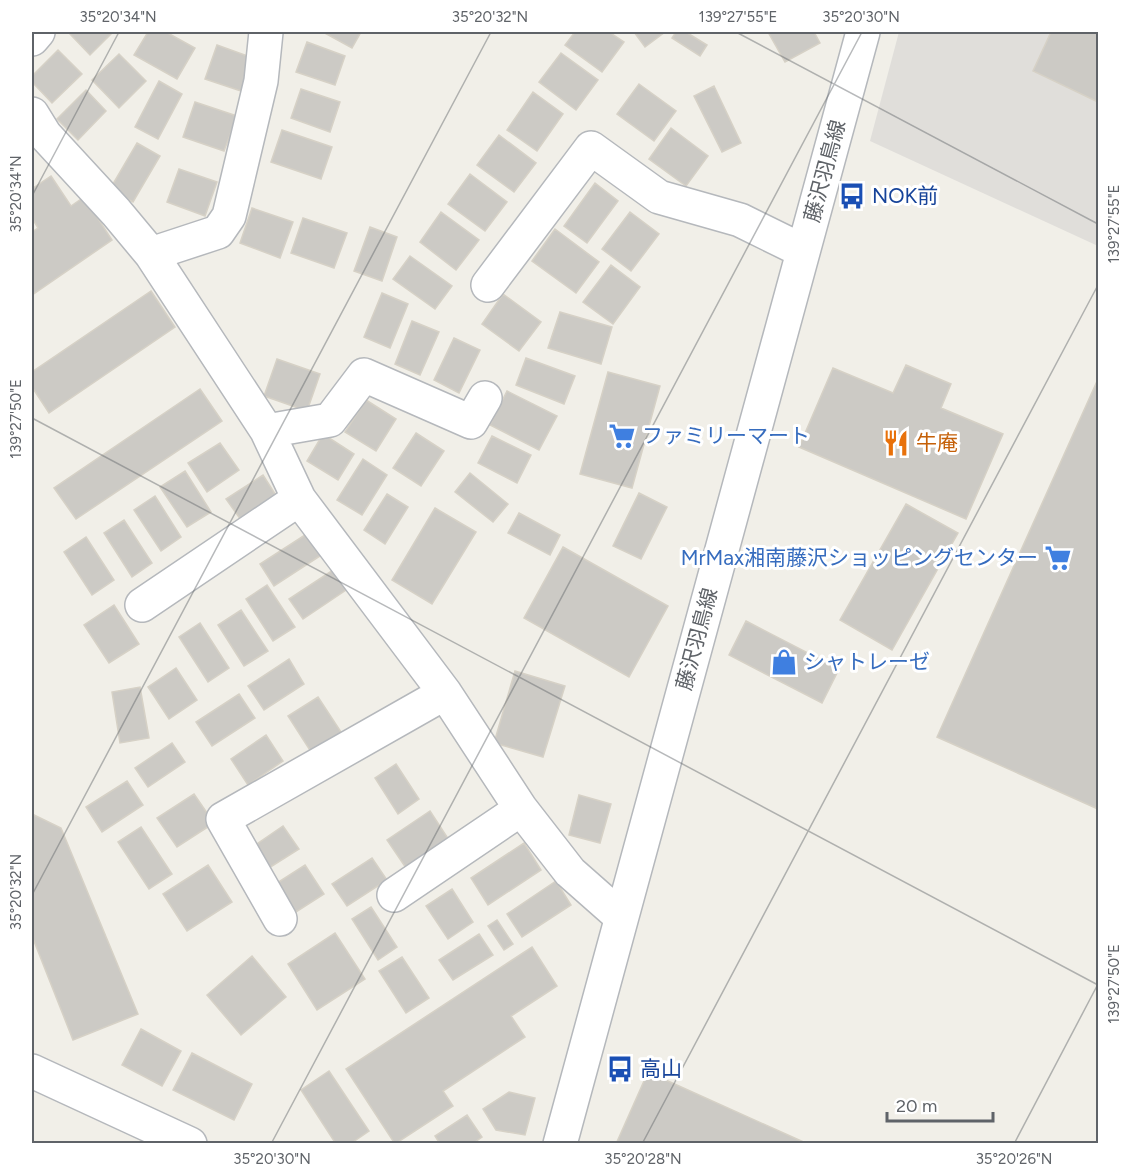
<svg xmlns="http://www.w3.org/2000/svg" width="1130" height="1175" viewBox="0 0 1130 1175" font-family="Figtree,'Noto Sans JP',sans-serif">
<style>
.industrial{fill:#e0deda}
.building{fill:#cccac5;stroke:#d6d1c6;stroke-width:1.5}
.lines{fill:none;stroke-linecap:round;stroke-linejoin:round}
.minor-casing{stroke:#b5b8bc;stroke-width:36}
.minor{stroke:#fff;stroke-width:33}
.ticks{fill:none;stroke:#5f6368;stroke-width:1.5;stroke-opacity:0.45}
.labels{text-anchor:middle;stroke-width:6;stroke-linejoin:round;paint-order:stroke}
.street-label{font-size:21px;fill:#5f6368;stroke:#fff}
.transit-label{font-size:21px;fill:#164399;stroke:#fff;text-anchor:start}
.shop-label{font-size:21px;fill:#366cbe;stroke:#fff;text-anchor:start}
.food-label{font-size:21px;fill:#c56008;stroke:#fff;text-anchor:start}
.neatline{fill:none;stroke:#5f6368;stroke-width:2}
.ticks-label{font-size:15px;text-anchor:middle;fill:#5f6368}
</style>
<rect width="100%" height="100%" fill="#f1efe8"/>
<path class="industrial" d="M899,32H1098V246L870,141Z"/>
<path class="building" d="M72,32H113L90,55L70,34Z
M148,32H166L195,48L177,79L134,55Z
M323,32H361L352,48Z
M575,32H609L624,42L602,72L565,45Z
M634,32H665L645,47Z
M676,32H686L707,45L700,56L672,38Z
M768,32H814L820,43L785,62Z
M1051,32H1098V102L1033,71Z
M307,42L345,56L335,85L296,72Z
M217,45L256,59L244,92L205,79Z
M58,50L82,74L52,103L32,82V76Z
M561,53L598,80L576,110L539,82Z
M119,54L146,81L119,108L92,80Z
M159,81L182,94L158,139L135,127Z
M639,84L676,111L654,141L617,114Z
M714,86L741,143L722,152L694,96Z
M301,89L340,102L330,132L291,118Z
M86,90L106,111L78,140L57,119Z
M533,92L563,114L537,151L507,130Z
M195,102L237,116L224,151L183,137Z
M671,128L708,156L686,186L649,159Z
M282,130L332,147L321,179L271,162Z
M499,135L536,163L514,192L477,165Z
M137,143L160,156L133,202L110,189Z
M179,169L217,182L205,216L167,202Z
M470,174L507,202L485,231L448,204Z
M51,176L71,206L84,197L112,240L32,295V232L38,228L32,218V189Z
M595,183L618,201L587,243L564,226Z
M252,208L293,222L280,258L240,243Z
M441,212L479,240L456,270L420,242Z
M630,212L659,234L631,271L602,249Z
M303,218L347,233L334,268L291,253Z
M370,227L397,237L382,281L354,271Z
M555,229L599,262L576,293L532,261Z
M410,256L452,286L435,309L393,279Z
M611,265L640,287L613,324L583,302Z
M151,291L175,327L49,413L32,387V372Z
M382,293L408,304L390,348L364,337Z
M503,294L541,322L519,351L482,324Z
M560,312L612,327L601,364L548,348Z
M412,321L439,332L420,375L395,364Z
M454,338L480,350L459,393L434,380Z
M526,358L575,376L564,404L516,385Z
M277,359L320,374L307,411L264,396Z
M906,365L951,384L941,408L1003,434L966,519L799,447L833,368L893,393Z
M608,372L660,386L632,488L580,474Z
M1098,379V809L937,737Z
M200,389L222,421L76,519L54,488Z
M507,391L557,416L539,450L490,425Z
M366,400L396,419L376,451L345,432Z
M416,433L444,451L421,486L393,468Z
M323,434L354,454L338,480L307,461Z
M492,436L531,455L517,483L478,463Z
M220,443L239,470L207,492L188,463Z
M363,459L387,475L362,515L337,500Z
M185,471L211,512L187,527L160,487Z
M470,473L508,504L493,522L455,492Z
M263,475L277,497L241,520L226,499Z
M639,493L667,507L641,559L613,546Z
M387,494L408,507L385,544L364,530Z
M155,496L181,537L161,551L134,510Z
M906,504L958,533L892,650L840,620Z
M435,508L476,532L432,604L392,580Z
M519,513L560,535L550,555L508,533Z
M124,520L152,563L132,577L104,533Z
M308,533L323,554L274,586L260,564Z
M86,537L114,580L92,595L64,552Z
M563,547L668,606L629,677L524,618Z
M333,570L346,590L303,619L289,599Z
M267,585L295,627L273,641L246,599Z
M114,605L139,644L109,663L84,625Z
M241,610L268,651L244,666L218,625Z
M746,621L839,669L822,703L729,655Z
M200,623L229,668L208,682L179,637Z
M289,659L304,684L264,710L248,686Z
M176,668L197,700L169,719L148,687Z
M515,671L565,686L543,757L494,743Z
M140,687L149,738L120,743L112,692Z
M239,694L255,718L212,746L196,722Z
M318,697L343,735L313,755L288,716Z
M266,735L283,761L248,785L231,759Z
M172,743L185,762L148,787L135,768Z
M396,764L419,799L398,814L375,778Z
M127,781L143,805L102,832L86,807Z
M194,794L214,823L177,847L157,818Z
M579,795L611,804L600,843L569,835Z
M430,811L449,840L406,868L387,840Z
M32,814L61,828L138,1014L73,1040L32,936Z
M283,826L299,849L269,868L254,846Z
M141,827L172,874L149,889L118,842Z
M524,843L541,870L488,905L471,878Z
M372,858L387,880L347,906L332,884Z
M208,865L232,902L187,931L163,894Z
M305,865L324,894L296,912L277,883Z
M556,881L571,905L522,937L507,914Z
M452,889L473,922L448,939L426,906Z
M371,907L397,947L378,960L352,919Z
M497,920L513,944L504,950L488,926Z
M335,933L365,979L317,1010L288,964Z
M479,934L493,955L453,980L439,960Z
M532,947L557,986L511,1016L525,1037L443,1091L453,1106L395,1144L346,1069Z
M252,956L286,997L241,1035L207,995Z
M402,957L429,998L406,1013L379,971Z
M141,1029L181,1051L162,1086L122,1065Z
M192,1053L252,1084L234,1120L173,1090Z
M329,1071L369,1131L350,1144H336L301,1090Z
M648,1072L808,1144H616Z
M509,1092L535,1098L525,1135L496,1130L483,1109Z
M467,1115L482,1137L472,1144H440L435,1136Z"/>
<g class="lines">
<g class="minor-casing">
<path id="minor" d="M32,39L38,32
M32,114L45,135L116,212L151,254L267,431L299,499L445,693L521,809L570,872L621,917
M151,254L218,232L229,216L261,81L266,32
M488,285L591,148L659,197L740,220L803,251
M267,431L330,420L364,375L471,422L485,398
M142,605L299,499
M394,895L521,809
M280,919L223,819L445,693
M32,1071L190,1144
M560,1144L863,32"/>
</g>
<use href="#minor" class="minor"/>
</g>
<path class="ticks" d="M736,32L1098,224M32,196L119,32M32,418L1098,985M32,895L491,32M271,1144L862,32M642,1144L1098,285M1014,1144L1098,984"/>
<defs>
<g id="bus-bare" transform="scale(2.07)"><path d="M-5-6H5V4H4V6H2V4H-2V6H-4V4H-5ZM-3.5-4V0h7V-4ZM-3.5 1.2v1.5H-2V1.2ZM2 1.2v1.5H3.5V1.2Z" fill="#1a4fb4" stroke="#fff" stroke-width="2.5" paint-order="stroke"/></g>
<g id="supermarket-bare" transform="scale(2.07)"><path d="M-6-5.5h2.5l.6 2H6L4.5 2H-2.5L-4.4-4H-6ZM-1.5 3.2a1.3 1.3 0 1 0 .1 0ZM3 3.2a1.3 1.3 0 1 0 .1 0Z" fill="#3f7fe0" stroke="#fff" stroke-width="2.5" paint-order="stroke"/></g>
<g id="restaurant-bare" transform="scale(2.07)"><path d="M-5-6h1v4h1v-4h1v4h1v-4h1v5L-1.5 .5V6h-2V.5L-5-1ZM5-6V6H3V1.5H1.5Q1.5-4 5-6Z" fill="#e8710a" stroke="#fff" stroke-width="2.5" paint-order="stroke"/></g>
<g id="shop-bare" transform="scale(2.07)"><path d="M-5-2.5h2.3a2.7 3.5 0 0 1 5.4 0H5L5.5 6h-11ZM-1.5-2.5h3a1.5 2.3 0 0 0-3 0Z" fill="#3f7fe0" stroke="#fff" stroke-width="2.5" paint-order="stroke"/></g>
</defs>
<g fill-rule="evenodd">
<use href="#bus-bare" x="852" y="196"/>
<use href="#supermarket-bare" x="622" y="436"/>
<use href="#restaurant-bare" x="896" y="443"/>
<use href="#supermarket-bare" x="1058" y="558"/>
<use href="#shop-bare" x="784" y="662"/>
<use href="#bus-bare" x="620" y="1069"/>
</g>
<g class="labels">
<g class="street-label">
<text transform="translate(825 171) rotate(-75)" y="7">藤沢羽鳥線</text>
<text transform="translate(697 639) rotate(-75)" y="7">藤沢羽鳥線</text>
</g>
<g class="transit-label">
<text x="872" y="203">NOK前</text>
<text x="640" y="1076">高山</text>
</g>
<g class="shop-label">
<text x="642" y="443">ファミリーマート</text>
<text x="1038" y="565" text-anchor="end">MrMax湘南藤沢ショッピングセンター</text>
<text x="804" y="669">シャトレーゼ</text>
</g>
<g class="food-label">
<text x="916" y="450">牛庵</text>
</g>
</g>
<rect width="1130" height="1175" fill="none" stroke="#ffffff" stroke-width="66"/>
<path d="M887 1112v9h106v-9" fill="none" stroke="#5f6368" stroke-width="3"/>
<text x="896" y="1112" font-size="18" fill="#5f6368" stroke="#ffffff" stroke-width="4.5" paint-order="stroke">20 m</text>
<rect x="33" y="33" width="1064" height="1109" class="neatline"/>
<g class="ticks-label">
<text x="118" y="22">35°20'34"N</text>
<text x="490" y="22">35°20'32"N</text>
<text x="738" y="22">139°27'55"E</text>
<text x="861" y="22">35°20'30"N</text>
<text transform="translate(16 194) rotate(-90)" y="5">35°20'34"N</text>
<text transform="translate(1114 224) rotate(-90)" y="5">139°27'55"E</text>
<text transform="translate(16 419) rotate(-90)" y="5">139°27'50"E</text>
<text transform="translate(16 892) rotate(-90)" y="5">35°20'32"N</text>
<text transform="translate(1114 984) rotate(-90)" y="5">139°27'50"E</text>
<text x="272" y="1164">35°20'30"N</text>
<text x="643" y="1164">35°20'28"N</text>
<text x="1014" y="1164">35°20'26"N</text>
</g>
</svg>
